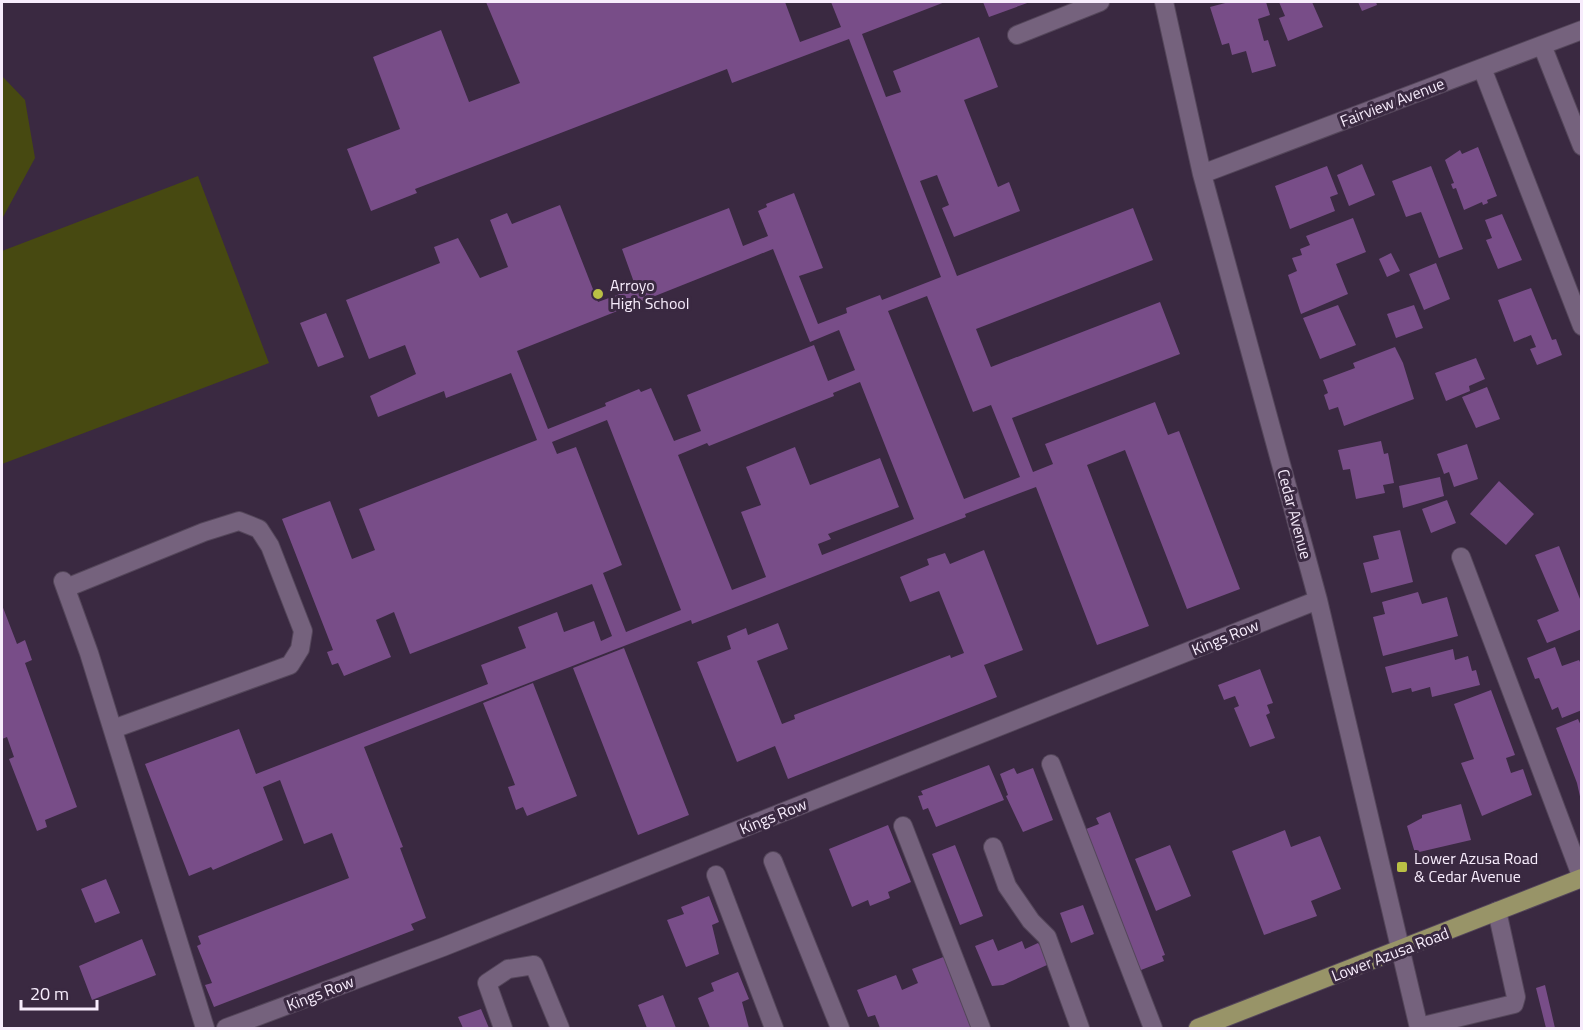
<svg xmlns="http://www.w3.org/2000/svg" width="1583" height="1030" viewBox="0 0 1583 1030" font-family="'Titillium Web',sans-serif">
<style>
.green{fill:#474911}
.building{fill:#784d88;fill-rule:evenodd}
.lines{fill:none;stroke-linecap:round;stroke-linejoin:round}
.minor-casing{stroke:#54465a;stroke-width:20}
.major-casing{stroke:#54465a;stroke-width:20}
.minor{stroke:#75627d;stroke-width:18}
.major{stroke:#989468;stroke-width:18}
.poi-dot{fill:#bac045;stroke:#3a2941;stroke-width:2}
.labels{text-anchor:middle;stroke-width:6;stroke-linejoin:round;paint-order:stroke}
.street-label{font-size:16px;fill:#f7ecfc;stroke:#3a2941}
.poi-label{font-size:16px;fill:#f7ecfc;stroke:#3a2941;text-anchor:start}
</style>
<rect width="100%" height="100%" fill="#3a2941"/>
<path class="green" d="M2,76L25,100L35,158L2,219Z
M198,176L269,363L2,464V251Z"/>
<path class="building" d="M486,2H785L800,42L841,27L831,2H945L862,34L886,97L901,92L893,71L979,37L998,87L964,100L998,187L1009,182L1020,211L954,237L942,208L949,205L937,175L920,181L957,276L1133,208L1153,260L976,329L991,367L1160,302L1180,354L1012,418L1033,472L1053,464L1045,444L1155,402L1168,435L1179,431L1240,589L1187,609L1125,450L1087,465L1149,626L1097,645L1036,487L965,514L966,517L692,624L691,620L364,747L403,847L400,848L426,918L411,924L414,930L214,1007L205,985L212,983L197,946L201,944L198,936L349,878L332,833L304,844L280,780L263,787L283,840L213,870L211,867L189,876L145,764L239,729L256,774L488,684L481,665L526,648L518,627L557,612L564,632L594,621L601,641L612,636L592,584L410,654L394,612L376,620L391,657L344,676L338,663L332,665L327,652L333,650L282,519L330,501L352,559L375,550L359,509L537,440L511,373L446,398L444,391L378,417L370,396L416,374L405,345L369,359L346,300L440,263L434,247L458,238L480,278L508,267L490,220L507,213L512,224L560,205L598,302L636,288L622,249L729,208L743,246L768,236L758,211L767,207L766,204L794,193L823,268L799,276L818,324L847,313L846,308L880,295L882,300L941,277L849,39L732,83L727,69L415,189L417,193L371,211L347,149L400,129L373,57L441,30L469,102L520,83ZM773,249L810,342L839,330L855,370L828,381L814,345L687,395L701,431L674,441L651,388L641,392L639,389L605,403L606,406L548,429L517,351ZM927,296L973,412L991,405L1020,477L964,499L888,311ZM860,382L914,519L822,555L818,544L831,539L828,534L899,507L880,458L810,485L795,447L746,467L761,505L741,512L766,577L732,590L678,455L707,443L709,446L834,396L833,393ZM607,420L681,610L626,632L603,573L622,565L576,447L557,454L552,442Z
M983,2H1030L989,17Z
M1229,2H1266L1270,15L1258,19L1264,41L1268,40L1276,66L1252,73L1246,51L1232,55L1229,43L1222,45L1210,7Z
M1279,2H1312L1323,27L1288,41L1279,18L1285,16Z
M1358,2H1376L1377,5L1362,11Z
M1478,147L1497,196L1487,200L1488,203L1483,205L1482,202L1464,210L1456,188L1453,189L1451,184L1454,183L1445,160L1460,150L1462,154Z
M1362,164L1375,195L1349,206L1337,175Z
M1327,166L1338,194L1330,197L1335,211L1290,229L1275,186Z
M1431,166L1463,249L1439,258L1421,212L1406,217L1392,181Z
M1502,214L1522,260L1498,269L1486,240L1492,238L1485,220Z
M1353,218L1366,252L1336,264L1348,294L1301,314L1288,275L1297,271L1292,258L1302,255L1300,249L1310,245L1306,236Z
M1391,253L1400,271L1387,277L1379,259Z
M1436,263L1450,299L1424,310L1409,274Z
M1531,288L1552,340L1556,339L1562,355L1537,365L1530,349L1536,347L1531,335L1514,342L1498,300Z
M1338,305L1356,345L1320,359L1303,318Z
M1414,305L1423,328L1396,338L1387,314Z
M326,313L344,357L318,367L300,323Z
M1395,347L1403,363L1414,399L1344,426L1338,407L1329,410L1324,395L1328,393L1323,380L1355,368L1353,363Z
M1476,358L1485,379L1469,386L1470,391L1446,401L1435,373Z
M1487,387L1500,419L1476,428L1462,397Z
M1381,441L1384,454L1388,453L1394,483L1383,485L1385,493L1356,499L1350,469L1343,470L1338,450Z
M1467,444L1478,479L1454,487L1449,472L1444,474L1437,454Z
M1440,477L1444,496L1403,508L1399,486Z
M1499,481L1534,514L1506,545L1470,514Z
M1447,500L1456,523L1431,533L1422,509Z
M1400,530L1413,582L1371,593L1363,563L1379,559L1373,536Z
M1559,546L1582,604V629L1547,643L1537,620L1559,611L1535,555Z
M984,550L1023,650L984,665L997,697L788,779L775,746L737,762L697,662L731,649L727,636L746,628L748,635L778,623L788,649L757,661L782,724L795,719L794,715L950,655L951,658L964,653L939,591L910,602L900,577L929,565L927,559L945,553L950,564Z
M1418,592L1422,604L1447,597L1458,636L1383,656L1373,617L1385,614L1382,602Z
M2,605L17,644L25,640L32,660L25,663L77,807L45,820L47,827L37,831L9,759L14,757L7,737L2,739Z
M1555,647L1562,666L1579,660L1582,666V710L1562,718L1558,707L1552,710L1539,678L1535,679L1527,658Z
M624,648L689,815L638,835L573,668Z
M1453,649L1455,660L1468,656L1472,671L1476,670L1480,685L1432,697L1430,687L1412,692L1411,688L1392,693L1385,667Z
M1260,669L1273,703L1267,705L1270,713L1266,715L1275,738L1250,747L1234,708L1239,706L1235,696L1224,700L1218,685Z
M533,683L577,796L527,816L523,807L516,810L508,787L515,785L483,703Z
M1491,690L1515,755L1506,758L1511,773L1523,769L1532,795L1482,816L1461,763L1474,759L1454,704Z
M1578,719L1582,728L1581,801L1577,783L1556,728Z
M989,765L1004,800L936,827L928,808L923,810L918,796L923,795L921,791Z
M1014,768L1017,774L1033,768L1053,820L1023,832L1006,796L1008,795L1000,774Z
M1461,804L1471,840L1415,853L1407,826L1422,818V815Z
M1110,812L1165,955L1162,956L1164,961L1136,972L1081,831L1099,824L1096,818Z
M888,825L911,882L888,892L890,898L870,906L868,900L852,907L829,849Z
M1285,830L1291,847L1320,836L1341,889L1311,901L1317,916L1264,935L1232,851Z
M955,845L983,916L960,925L932,854Z
M1170,845L1191,896L1156,911L1135,859Z
M106,879L120,913L95,923L81,889Z
M709,896L719,922L712,925L719,954L686,967L667,920L684,914L681,907Z
M1083,905L1094,934L1071,943L1060,913Z
M142,939L156,975L92,1000L79,966Z
M993,939L998,951L1022,941L1025,949L1038,943L1044,951L1047,965L1003,985L992,986L975,946Z
M946,956L975,1028H880L875,1015L868,1017L857,990L896,975L902,990L918,983L912,969Z
M738,972L749,999L742,1002L749,1028H710L698,998L714,991L711,983Z
M1545,985L1555,1028H1546L1536,988Z
M663,995L676,1028H647L638,1005Z
M481,1009L489,1028H463L458,1017Z"/>
<g class="lines">
<g class="minor-casing">
<path id="minor" d="M1164,2L1202,174L1318,600L1419,1028
M1017,35L1100,2
M1542,45L1582,146
M1482,68L1582,326
M1202,174L1582,30
M1461,557L1582,878
M63,581L89,653L205,1028
M66,588L204,532L239,521L259,529L270,546L303,631L300,649L290,665L113,729
M1051,764L1153,1028
M903,826L981,1028
M993,847L1007,886L1031,921L1047,937L1080,1028
M773,861L840,1028
M716,875L774,1028
M1419,1027L1514,1004L1516,997L1497,911
M226,1028L443,947L1318,600
M503,1028L487,983L508,969L534,965L560,1028"/>
</g>
<g class="major-casing">
<path id="major" d="M1198,1028L1582,878"/>
</g>
<use href="#minor" class="minor"/>
<use href="#major" class="major"/>
</g>
<g class="poi-dot">
<circle cx="598" cy="294" r="6"/>
<rect x="1396" y="861" width="12" height="12" rx="3"/>
</g>
<g class="labels">
<g class="street-label">
<text transform="translate(1392 102) rotate(-21)" y="6">Fairview Avenue</text>
<text transform="translate(1295 514) rotate(75)" y="6">Cedar Avenue</text>
<text transform="translate(1225 637) rotate(-22)" y="6">Kings Row</text>
<text transform="translate(773 816) rotate(-22)" y="6">Kings Row</text>
<text transform="translate(1390 954) rotate(-21)" y="6">Lower Azusa Road</text>
<text transform="translate(320 993) rotate(-21)" y="6">Kings Row</text>
</g>
<g class="poi-label">
<text x="610" y="291">Arroyo<tspan x="610" dy="18">High School</tspan></text>
<text x="1414" y="864">Lower Azusa Road<tspan x="1414" dy="18">&amp; Cedar Avenue</tspan></text>
</g>
</g>
<rect width="1583" height="1030" fill="none" stroke="#f7ecfc" stroke-width="6"/>
<path d="M21 1000v9h76v-9" fill="none" stroke="#f7ecfc" stroke-width="3"/>
<text x="30" y="1000" font-size="18" fill="#f7ecfc" stroke="#3a2941" stroke-width="4.5" paint-order="stroke">20 m</text>
</svg>
